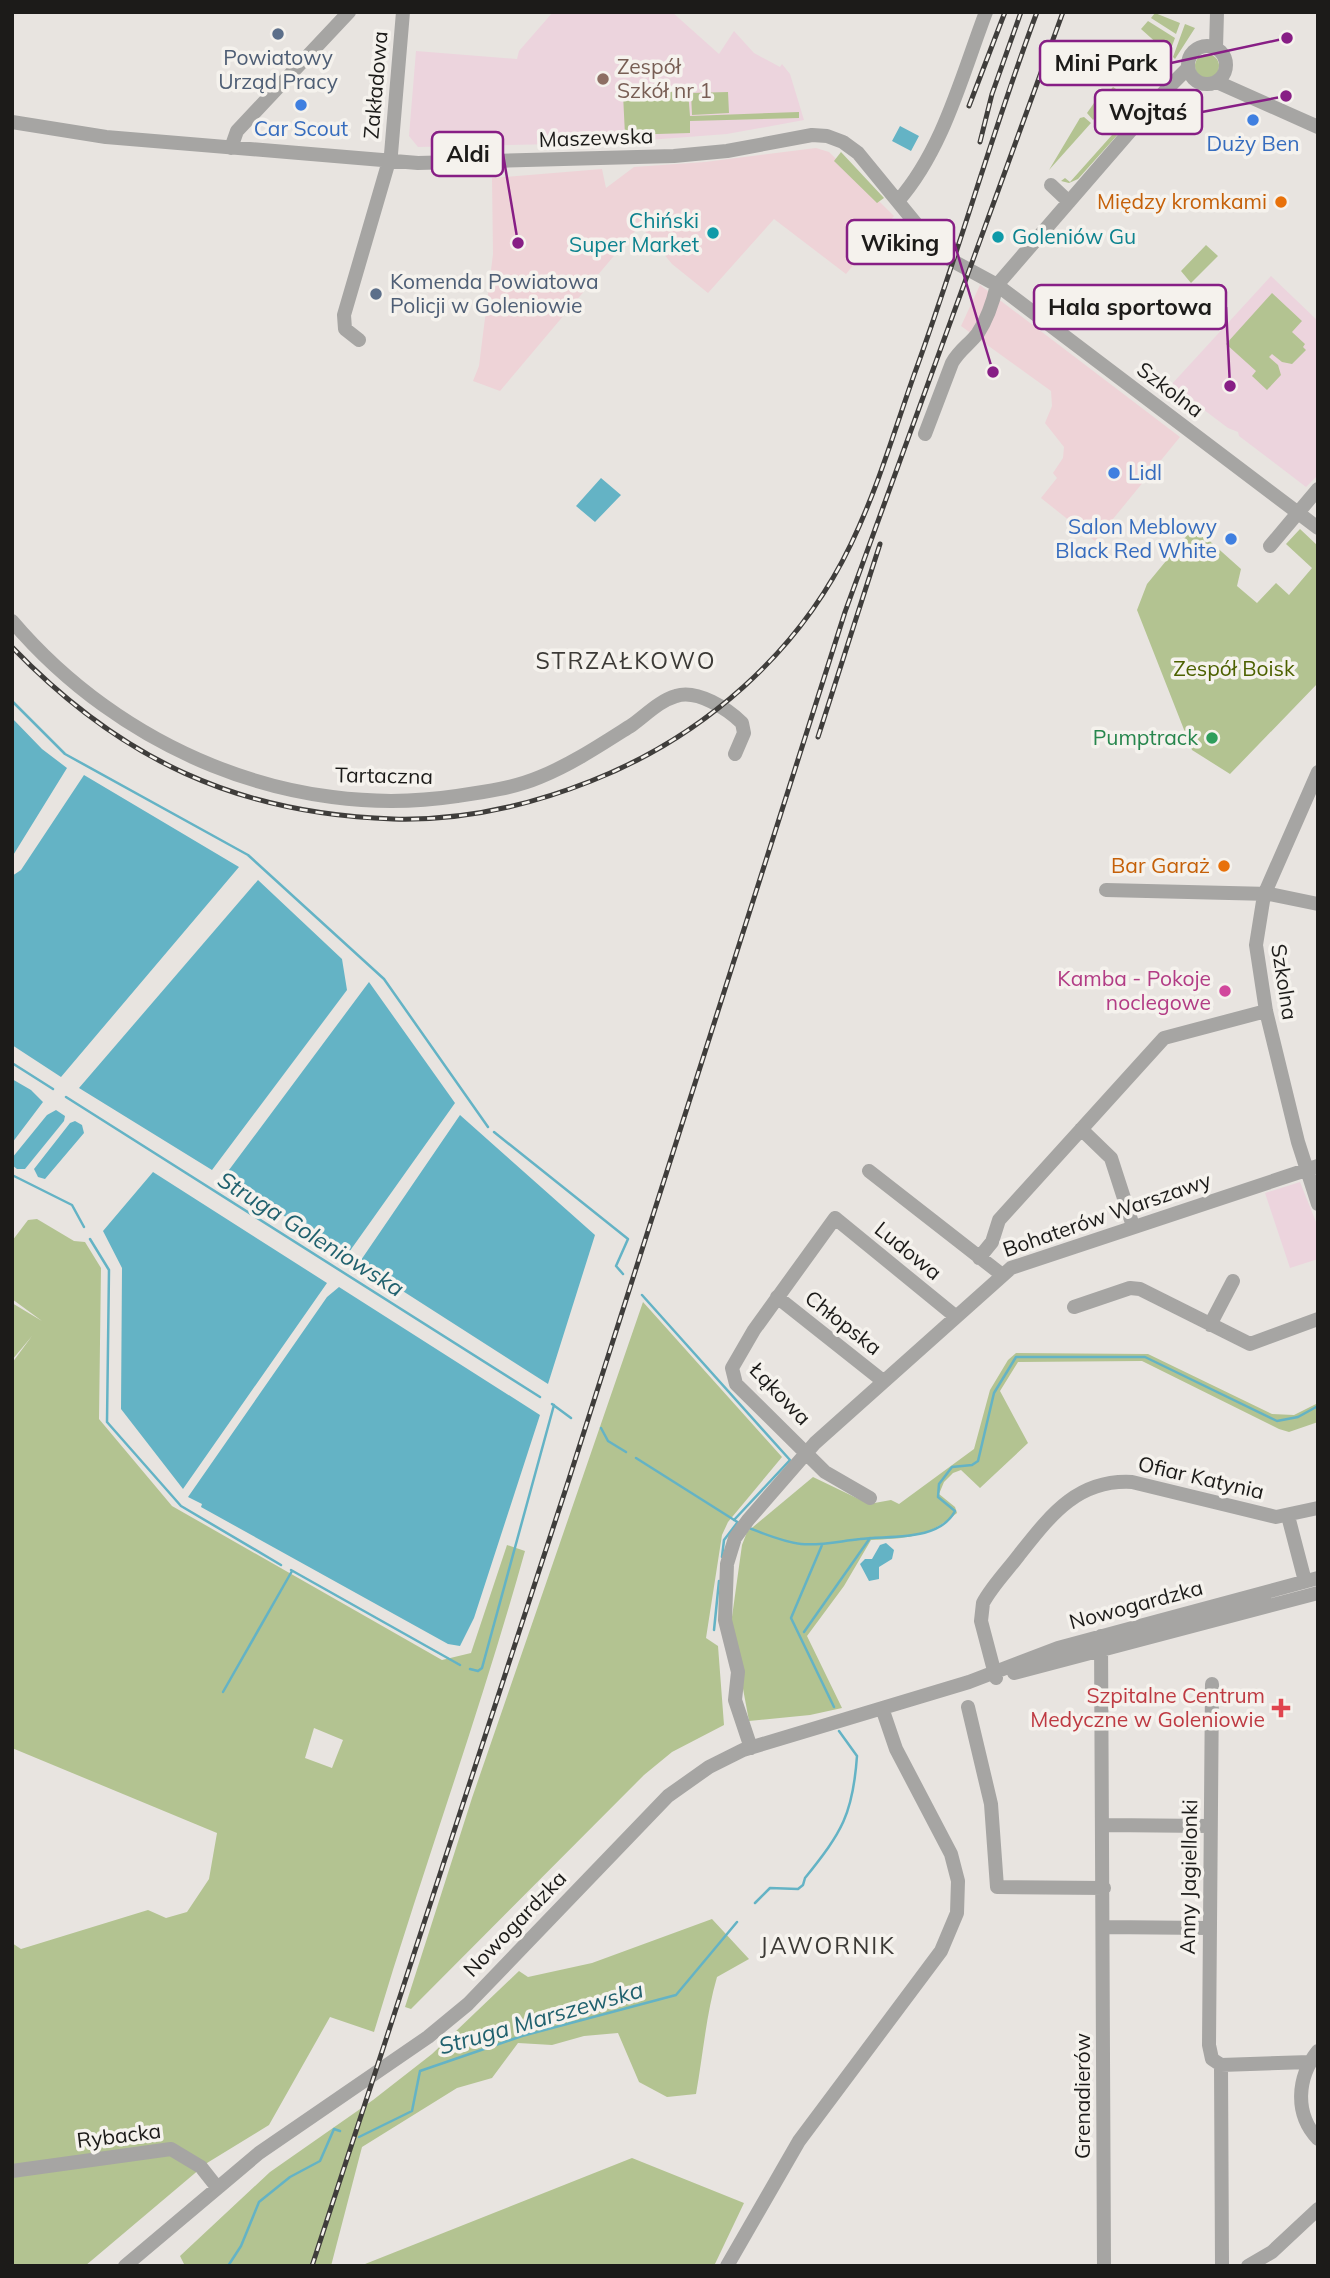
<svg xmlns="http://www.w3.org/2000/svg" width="1330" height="2278" viewBox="0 0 1330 2278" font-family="Mulish,sans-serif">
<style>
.commercial{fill:#eed3d7}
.education{fill:#ecd4dd}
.green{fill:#b3c391;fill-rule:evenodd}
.water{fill:#64b3c5}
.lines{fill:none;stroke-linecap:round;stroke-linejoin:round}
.stream{stroke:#64b3c5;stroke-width:2.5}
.minor{stroke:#a6a5a3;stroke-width:14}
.rail-casing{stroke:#3f3d3b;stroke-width:5}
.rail{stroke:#f5f2ed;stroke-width:2.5;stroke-dasharray:8;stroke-linecap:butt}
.service-dot{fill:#5c6f8a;stroke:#f5f2ed;stroke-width:2.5}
.education-dot{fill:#8d6e63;stroke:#f5f2ed;stroke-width:2.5}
.shop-dot{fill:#3f7fe0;stroke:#f5f2ed;stroke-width:2.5}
.food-dot{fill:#e8710a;stroke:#f5f2ed;stroke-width:2.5}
.culture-dot{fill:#0f9aa8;stroke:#f5f2ed;stroke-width:2.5}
.leisure-dot{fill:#2e9e5b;stroke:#f5f2ed;stroke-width:2.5}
.hotel-dot{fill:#d1479c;stroke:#f5f2ed;stroke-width:2.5}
.health-dot{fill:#e0444e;stroke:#f5f2ed;stroke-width:2.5}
.labels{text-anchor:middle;stroke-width:7;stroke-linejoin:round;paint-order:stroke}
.service-label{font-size:21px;fill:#4e5e75;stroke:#f5f2ed}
.education-label{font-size:21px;fill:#785e54;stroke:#f5f2ed;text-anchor:start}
.street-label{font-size:21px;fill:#1c1b19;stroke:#f5f2ed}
.shop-label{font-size:21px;fill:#366cbe;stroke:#f5f2ed}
.food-label{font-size:21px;fill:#c56008;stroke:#f5f2ed;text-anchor:end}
.culture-label{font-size:21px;fill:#0d838f;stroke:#f5f2ed;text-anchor:end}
.park-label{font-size:21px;fill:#4d6100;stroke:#f5f2ed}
.leisure-label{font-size:21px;fill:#27864d;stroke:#f5f2ed;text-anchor:end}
.hotel-label{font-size:21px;fill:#b23c85;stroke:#f5f2ed;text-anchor:end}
.health-label{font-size:21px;fill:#be3a42;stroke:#f5f2ed;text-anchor:end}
.neighbourhood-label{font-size:23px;letter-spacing:2px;fill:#3c3a36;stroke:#f5f2ed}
.water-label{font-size:23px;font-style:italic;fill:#20616e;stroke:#f5f2ed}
.leader{fill:none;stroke:#871e85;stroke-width:2.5}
.callout-dot{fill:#871e85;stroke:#f5f2ed;stroke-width:2.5}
.callout{fill:#f5f2ed;stroke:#871e85;stroke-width:2.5}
.callout-label{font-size:23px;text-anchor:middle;font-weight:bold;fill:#1c1b19}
</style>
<rect width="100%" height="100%" fill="#e8e4e0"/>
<path class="commercial" d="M816,148L829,152L894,216L846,274L774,219L708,293L672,264L640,225L500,391L473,381L479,366L493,254L492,178L602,169L606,188L634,167L705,162Z
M980,285L1180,437L1095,541L1041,498L1057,478L1053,473L1063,458L1064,447L1045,423L1052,406L1051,391L961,326Z"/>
<path class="education" d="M553,12H672L719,54L734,31L754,53L780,67L782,64L790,74L804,120L727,134L608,143L418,147L409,136L416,51L517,59L519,51Z
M1271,276L1318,321V475L1306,487L1239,436L1238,432L1228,428L1171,385Z
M1300,1182L1318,1227V1259L1290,1268L1265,1193Z"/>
<path class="green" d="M1155,13L1180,23L1176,34L1151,18Z
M1148,21L1175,38L1169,54L1141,29Z
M1185,24L1195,28L1175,59L1173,57Z
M1195 66a12 12 0 1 1 24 0a12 12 0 1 1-24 0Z
M1113,87L1119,91L1093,120L1087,113L1094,103H1099Z
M688,91L690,116L799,112V118L690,121V133L625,135L623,94Z
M728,92L729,113L692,115L691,93Z
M1137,107V113L1078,179L1069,183L1061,181L1065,178L1070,182Z
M1084,117L1091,123L1049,170L1080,118Z
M841,152L884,198L877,203L834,161Z
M1206,245L1218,256L1191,283L1181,271Z
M1272,293L1302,321L1292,332L1305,344L1303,347L1306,350L1292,364L1282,362L1272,354L1269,357L1278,365L1281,375L1267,390L1252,376L1256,371L1226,344Z
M1194,527L1241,569L1237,586L1257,603L1276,583L1289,595L1312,568L1286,544L1300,529L1318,546V683L1230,774L1192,750L1137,610L1147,584Z
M37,1219L74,1241L85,1242L101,1268L99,1419L172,1506L442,1660L471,1653L507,1545L525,1551C480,1713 422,1871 374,2032L330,2017L269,2125L207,2163L85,2266H12V1943L21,1949L148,1910L166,1918L187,1912L209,1879L217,1833L12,1748V1363L32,1336L12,1360V1303L42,1321L12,1299V1241L28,1220ZM314,1728L343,1740L332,1768L305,1758Z
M643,1302L782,1457L728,1522L722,1535L706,1638L718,1646L724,1725L672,1752L644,1775L411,2009L405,2007L472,1798Z
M1016,1353L1148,1354L1272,1414L1294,1415L1318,1403V1422L1289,1432L1279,1429L1142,1361L1018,1362L1000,1391L1028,1443L980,1488L961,1470L953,1473L944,1482L939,1494L955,1507L957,1513C926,1538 909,1538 871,1540L844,1586L807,1636L842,1708L810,1715L749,1721L731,1624L742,1545L747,1532L813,1477L869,1504L891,1500L899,1504L974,1449L990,1390L1008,1360Z
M712,1919L749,1959L717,1977C706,2015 703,2055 696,2094L667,2097L639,2082L618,2033L584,2036L552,2045L518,2043L492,2078L457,2088L362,2147L331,2266H185L180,2256L270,2172L373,2100L432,2054L519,1971L528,1977L592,1963Z
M632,2158L744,2203L714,2266H360Z"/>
<path class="water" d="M900,126L919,136L911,151L892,141Z
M601,478L621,495L595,522L576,506Z
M12,718L42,749L67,768L12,857Z
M84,775L239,867L61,1077L12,1045V876L21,870Z
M258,880L342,959L347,990L212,1170L79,1088Z
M369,982L455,1103L347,1255L223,1178Z
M12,1079L31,1090L43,1102L12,1143Z
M56,1110L65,1116L64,1121L25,1169H17L12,1165V1158L47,1115Z
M460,1115L595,1235L548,1384L359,1263Z
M75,1121L82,1125L84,1133L45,1179L38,1177L34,1169L70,1123Z
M153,1172L327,1283L183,1489L121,1409L122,1268L103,1231Z
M339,1287L540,1415L474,1618L460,1646L448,1644L201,1507L202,1504L188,1497L327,1297Z
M886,1543L894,1550L892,1559L879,1567V1579L869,1581L860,1564L865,1559H872L880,1545Z"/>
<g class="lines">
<path class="stream" d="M12,701L65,754L248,855L384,979L488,1127
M12,1063L53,1089
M66,1097L540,1397
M494,1132L628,1239L616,1266L623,1274
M12,1175L72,1205L84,1227
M90,1239L109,1270L107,1422L181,1506L281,1565
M642,1295L790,1460L734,1520
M552,1404L571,1418
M601,1428L608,1441L626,1452
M636,1458L739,1523
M749,1528C765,1534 783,1542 801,1544C821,1546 840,1541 860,1539C889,1535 939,1542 955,1511L938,1497L939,1484L952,1467L972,1465L978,1461L994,1393L1016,1357H1145L1277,1421L1298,1417L1318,1406
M822,1545L791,1618L834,1707
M722,1557L724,1540L737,1523
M291,1570L460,1665
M714,1630L719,1581
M804,1632L870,1538
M470,1669L478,1671L482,1668L554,1405
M223,1692L292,1571
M755,1903L770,1888L798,1889L803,1885L805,1878C842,1832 853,1814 857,1756L839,1731
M359,2137L412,2111L420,2071L522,2036L676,1995L737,1922
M228,2266L241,2246L259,2202L290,2177L320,2161L334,2129L340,2131"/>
<path class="minor" d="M1188 65a19 19 0 1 1 38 0a19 19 0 1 1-38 0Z
M1216,48L1217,12
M1217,82L1318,127
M12,122L106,137L418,163L674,156L727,151L812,135L827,136L843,142L858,153L935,247L951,260L997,285L1318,528
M231,148L237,131L349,12
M1051,185L1069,202
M898,201C943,150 962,75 986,12
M359,340L345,329L344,315L391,154L403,12
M925,434L952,363C959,350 970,344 978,333C988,318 993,302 997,285L1165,91L1188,68
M1270,546L1318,489
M12,621C120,748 290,821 457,796C485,792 514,788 540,777C572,764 602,744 632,725C646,715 659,701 676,696C697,689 728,709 742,723L744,733L735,754
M1318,772L1264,895L1256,945L1266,1011L1298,1142L1318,1204
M1106,890L1270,894L1318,904
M1081,1129L1111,1158L1133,1226
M869,1171L1001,1274
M979,1258L992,1242L999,1220L1164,1038L1266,1011
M777,1297L883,1381
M1074,1307L1130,1288L1140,1289L1250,1344L1318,1319
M1210,1325L1233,1281
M870,1498L825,1472L736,1384L732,1368L754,1330L835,1218L955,1316
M1288,1516L1305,1581
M1101,1636L1104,2266
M1014,1673L1318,1593
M996,1678L981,1621L983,1603C992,1586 1007,1571 1019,1555C1050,1516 1077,1479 1132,1482L1276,1517L1318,1508
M1212,1684L1209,2045L1212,2059L1221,2065L1222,2266
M968,1707L991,1804L997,1887L1104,1888
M751,1748L735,1700L738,1672L725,1620L727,1564L735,1538L748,1520L815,1443L1011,1268L1318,1166
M1104,1825L1209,1826
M1104,1927L1208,1928
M1318,2051C1297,2077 1294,2114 1318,2139
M1221,2065L1310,2062
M12,2171L171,2149L201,2167L216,2186
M125,2266L259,2153L428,2037L468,2004L668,1796L709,1767L743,1750L969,1682L1058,1648L1318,1578
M727,2266L799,2141L941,1951L957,1913L958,1881L951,1854L896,1749L882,1708
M1248,2266L1272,2252L1318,2209"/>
<g class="rail-casing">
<path id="rail" d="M969,106L1005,12
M980,142L992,94L1021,12
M12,647C120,759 237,814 393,819C462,821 528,806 591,781C703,737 799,653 851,544C877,490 894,432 914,375C958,255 992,132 1037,12
M818,737L880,544
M312,2266L569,1479L845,612L1063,12"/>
</g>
<use href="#rail" class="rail"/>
</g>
<g class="service-dot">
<circle cx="278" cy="34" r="7"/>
<circle cx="376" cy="294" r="7"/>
</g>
<circle class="education-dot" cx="603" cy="79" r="7"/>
<g class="shop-dot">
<circle cx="301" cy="105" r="7"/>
<circle cx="1253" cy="120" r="7"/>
<circle cx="1114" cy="473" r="7"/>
<circle cx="1231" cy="539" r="7"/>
</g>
<g class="food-dot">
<circle cx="1281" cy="202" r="7"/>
<circle cx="1224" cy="866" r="7"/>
</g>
<g class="culture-dot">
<circle cx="713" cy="233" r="7"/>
<circle cx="998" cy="237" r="7"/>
</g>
<circle class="leisure-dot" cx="1212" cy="738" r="7"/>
<circle class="hotel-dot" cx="1225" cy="991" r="7"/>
<path class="health-dot" d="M1277.5 1697.5h7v7h7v7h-7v7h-7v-7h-7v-7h7z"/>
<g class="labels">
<g class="service-label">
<text x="278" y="65">Powiatowy<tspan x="278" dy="24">Urząd Pracy</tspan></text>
<text x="390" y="289" text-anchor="start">Komenda Powiatowa<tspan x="390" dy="24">Policji w Goleniowie</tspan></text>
</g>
<g class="education-label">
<text x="617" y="74">Zespół<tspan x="617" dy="24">Szkół nr 1</tspan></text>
</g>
<g class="street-label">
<text transform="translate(376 85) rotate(-85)" y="7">Zakładowa</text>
<text transform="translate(596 138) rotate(-2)" y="7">Maszewska</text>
<text transform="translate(1170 390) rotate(37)" y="7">Szkolna</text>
<text transform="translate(384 776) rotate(1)" y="7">Tartaczna</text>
<text transform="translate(1284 982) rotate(81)" y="7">Szkolna</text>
<text transform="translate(1107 1215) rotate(-19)" y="7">Bohaterów Warszawy</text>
<text transform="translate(908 1251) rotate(39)" y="7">Ludowa</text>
<text transform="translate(843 1323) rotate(38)" y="7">Chłopska</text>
<text transform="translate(780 1394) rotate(46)" y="7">Łąkowa</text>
<text transform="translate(1201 1478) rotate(13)" y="7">Ofiar Katynia</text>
<text transform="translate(1136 1605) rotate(-15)" y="7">Nowogardzka</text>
<text transform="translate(1189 1877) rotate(-89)" y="7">Anny Jagiellonki</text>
<text transform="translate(515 1924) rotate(-46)" y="7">Nowogardzka</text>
<text transform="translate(1083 2096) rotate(-90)" y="7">Grenadierów</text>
<text transform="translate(119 2136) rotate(-7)" y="7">Rybacka</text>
</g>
<g class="shop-label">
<text x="301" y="136">Car Scout</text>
<text x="1253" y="151">Duży Ben</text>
<text x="1128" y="480" text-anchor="start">Lidl</text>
<text x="1217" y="534" text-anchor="end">Salon Meblowy<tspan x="1217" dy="24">Black Red White</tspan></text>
</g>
<g class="food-label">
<text x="1267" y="209">Między kromkami</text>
<text x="1210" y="873">Bar Garaż</text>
</g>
<g class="culture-label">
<text x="699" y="228">Chiński<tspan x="699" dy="24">Super Market</tspan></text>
<text x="1012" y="244" text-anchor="start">Goleniów Gu</text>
</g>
<g class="park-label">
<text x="1234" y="676">Zespół Boisk</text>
</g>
<g class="leisure-label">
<text x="1198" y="745">Pumptrack</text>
</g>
<g class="hotel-label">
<text x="1211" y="986">Kamba - Pokoje<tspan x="1211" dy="24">noclegowe</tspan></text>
</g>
<g class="health-label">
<text x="1265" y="1703">Szpitalne Centrum<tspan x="1265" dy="24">Medyczne w Goleniowie</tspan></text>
</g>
<g class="neighbourhood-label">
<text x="626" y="669">STRZAŁKOWO</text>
<text x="828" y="1954">JAWORNIK</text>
</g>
<g class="water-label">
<text transform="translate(311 1234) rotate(32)" y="8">Struga Goleniowska</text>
<text transform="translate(541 2018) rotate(-16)" y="8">Struga Marszewska</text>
</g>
</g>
<path class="leader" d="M1287 38L1171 63M1286 96L1202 112M518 243L503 154M993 372L954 242M1230 386L1226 307"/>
<g class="callout-dot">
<circle cx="1287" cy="38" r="7"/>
<circle cx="1286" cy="96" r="7"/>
<circle cx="518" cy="243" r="7"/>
<circle cx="993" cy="372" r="7"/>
<circle cx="1230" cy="386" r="7"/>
</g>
<g class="callout">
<rect x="1040" y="41" width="131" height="44" rx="7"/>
<rect x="1095" y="90" width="107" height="44" rx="7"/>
<rect x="432" y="132" width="71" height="44" rx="7"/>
<rect x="847" y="220" width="107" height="44" rx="7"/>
<rect x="1034" y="285" width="192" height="44" rx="7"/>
</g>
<g class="callout-label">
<text x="1106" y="71">Mini Park</text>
<text x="1148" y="120">Wojtaś</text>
<text x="468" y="162">Aldi</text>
<text x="900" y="251">Wiking</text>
<text x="1130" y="315">Hala sportowa</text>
</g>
<rect width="1330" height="2278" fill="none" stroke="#1c1b19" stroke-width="28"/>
</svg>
